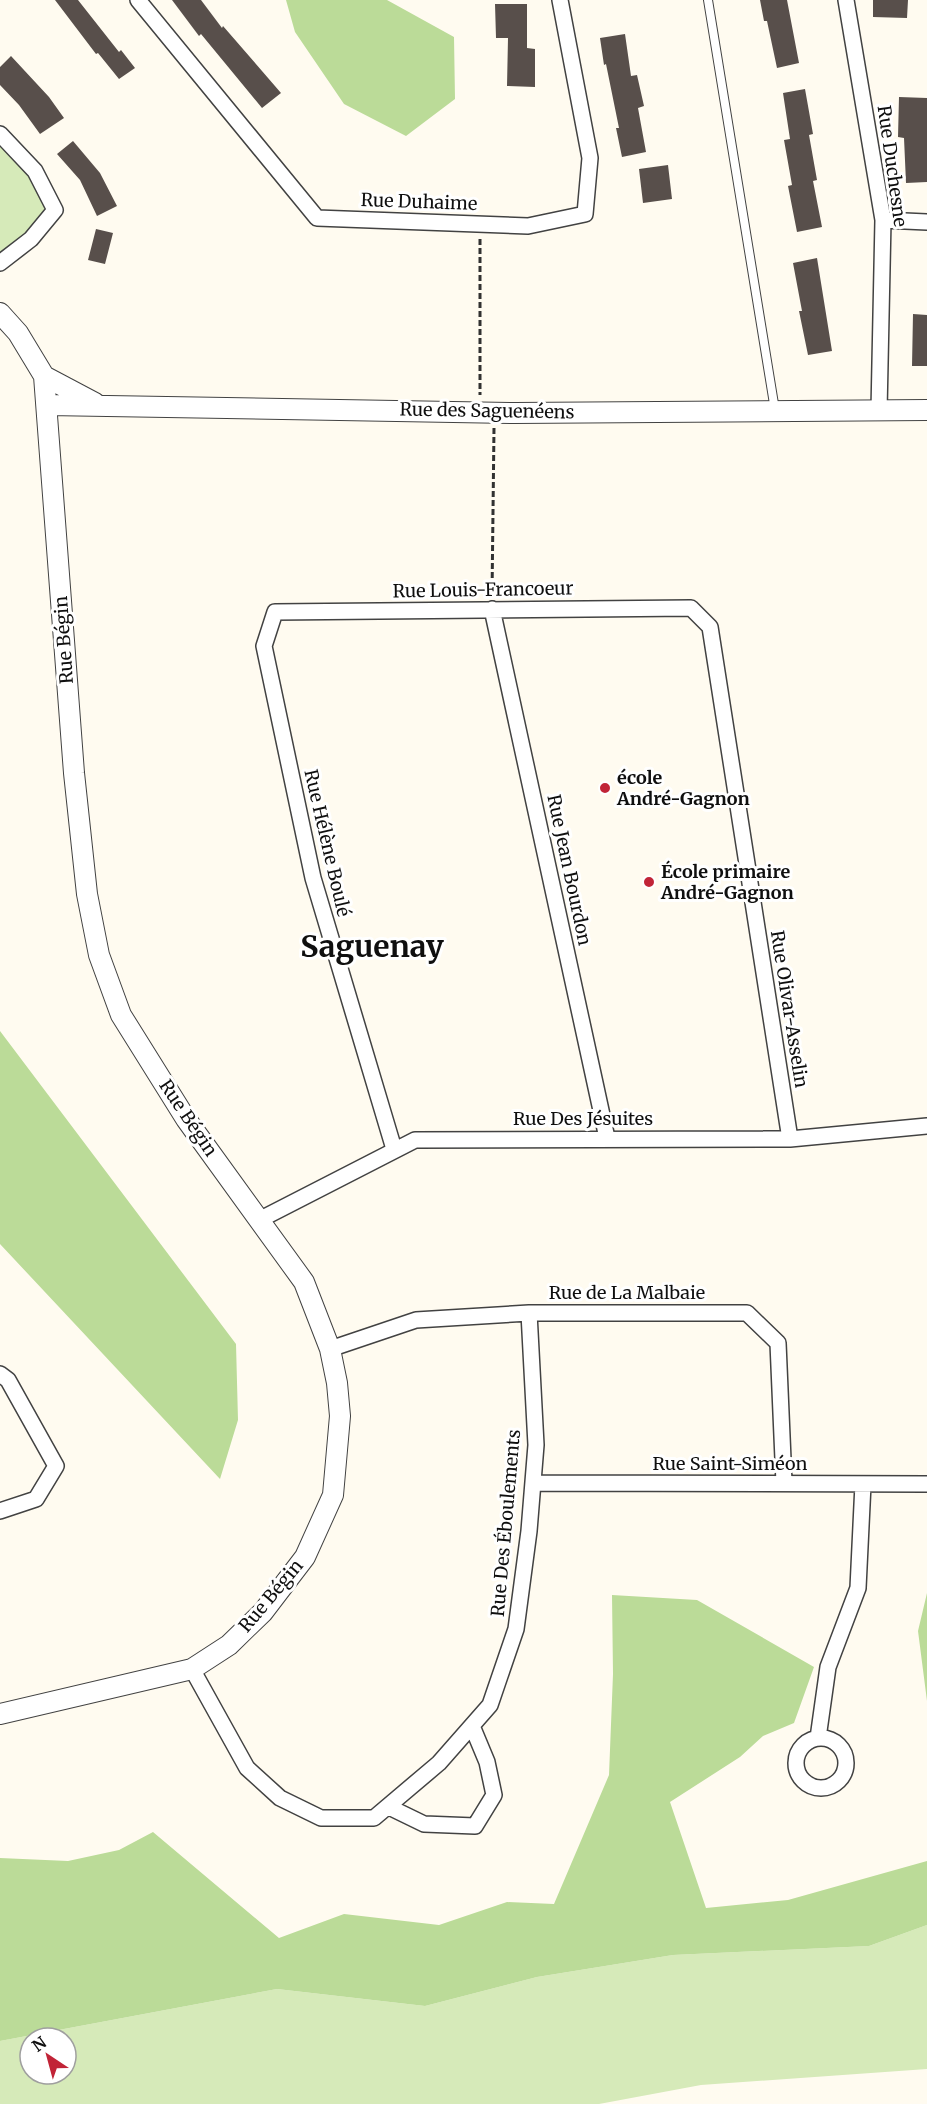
<svg xmlns="http://www.w3.org/2000/svg" width="927" height="2104" viewBox="0 0 927 2104" font-family="Merriweather,serif">
<style>
.green{fill:#d6eab9;fill-rule:evenodd}
.forest{fill:#bbdb98}
.building{fill:#584f4b}
.lines{fill:none;stroke-linecap:round;stroke-linejoin:round}
.service-casing{stroke:#424242;stroke-width:10}
.minor-casing{stroke:#424242;stroke-width:18}
.tertiary-casing{stroke:#424242;stroke-width:22}
.path{stroke:#313131;stroke-width:3;stroke-dasharray:6 3;stroke-linecap:butt}
.service{stroke:#fff;stroke-width:8}
.minor{stroke:#fff;stroke-width:15}
.tertiary{stroke:#fff;stroke-width:20}
.poi-dot{fill:#c12437;stroke:#fff;stroke-width:2}
.labels{text-anchor:middle;stroke-width:6;stroke-linejoin:round;paint-order:stroke}
.street-label{font-size:18px;fill:#0f0f0f;stroke:#fff}
.poi-label{font-size:18px;font-weight:bold;fill:#0f0f0f;stroke:#fff;text-anchor:start}
.town-label{font-size:30px;font-weight:bold;fill:#0f0f0f;stroke:#fff}
</style>
<rect width="100%" height="100%" fill="#fffbf0"/>
<path class="green" d="M0,134L55,210L0,263Z
M927,1925V2069L701,2085L599,2104H0V2041L277,1989L425,2006L537,1977L673,1955L869,1946ZM30,2038H66V2074H30Z"/>
<path class="forest" d="M286,0H387L454,37L455,99L406,136L344,104L295,32Z
M0,1031L236,1344L238,1420L220,1479L0,1244Z
M927,1593V1701L918,1631Z
M612,1595L697,1600L814,1667L794,1723L763,1736L740,1757L670,1802L706,1908L788,1900L927,1861V1925L869,1946L673,1955L537,1977L425,2006L277,1989L0,2041V1858L68,1861L119,1850L153,1832L279,1938L344,1914L439,1925L507,1902L554,1904L609,1775L613,1674Z"/>
<path class="building" d="M55,0H78L119,52L121,50L135,68L119,79L98,53L96,54Z
M172,0H201L222,28L223,26L281,93L262,108L201,34L199,36Z
M760,0H787L799,63L777,68L767,21H764Z
M873,0H908L907,18L873,17Z
M495,4H527V48L535,49V87L507,86L508,38H496Z
M625,34L631,76L637,75L644,106L638,108L646,152L622,157L616,128H619L606,64L604,65L600,38Z
M11,56L49,97L64,118L40,134L19,105L0,85V67Z
M805,89L813,134L809,135L817,180L813,181L822,227L797,232L788,186L792,185L784,140L790,139L783,93Z
M899,97L927,98V182L906,183L904,138L898,137Z
M73,141L100,173L117,206L97,216L80,180L57,154Z
M668,165L672,199L643,203L639,169Z
M96,229L113,233L105,264L88,260Z
M817,258L832,351L808,355L799,311H802L793,263Z
M913,314L927,315V366H912Z"/>
<g class="lines">
<g class="service-casing">
<path id="service" d="M708,0L775,410"/>
</g>
<g class="minor-casing">
<path id="minor" d="M138,0L317,218L528,226L585,214L590,158L560,0
M846,0L883,220L879,411
M0,134L35,171L55,210L31,239L0,263
M883,220L927,222
M492,609L607,1138
M394,1149L313,878L264,646L275,612L691,608L710,627L790,1139
M259,1220L415,1140L790,1139L927,1126
M330,1349L416,1320L529,1313H747L778,1343L784,1483
M0,1374L8,1380L56,1466L36,1499L0,1511
M533,1483L927,1484
M192,1669L247,1768L280,1798L321,1818H374L439,1763L490,1705L516,1629L529,1531L536,1445L529,1313
M818,1738L828,1667L858,1588L863,1484
M796 1763a25 25 0 1 1 50 0a25 25 0 1 1-50 0Z
M389,1807L424,1824L475,1826L494,1795L487,1762L472,1726"/>
</g>
<g class="tertiary-casing">
<path id="tertiary" d="M0,313L18,333L44,376L74,773L87,894L99,955L121,1015L186,1119L304,1282L330,1349L337,1383L340,1416L333,1495L305,1557L263,1612L229,1645L192,1669L0,1714
M44,376L95,403
M48,405L515,413L927,410"/>
</g>
<path class="path" d="M480,239V395
M492,596L494,428"/>
<use href="#service" class="service"/>
<use href="#minor" class="minor"/>
<use href="#tertiary" class="tertiary"/>
</g>
<g class="poi-dot">
<circle cx="605" cy="788" r="6"/>
<circle cx="649" cy="882" r="6"/>
</g>
<g class="labels">
<g class="street-label">
<text transform="translate(892 166) rotate(82)" y="6">Rue Duchesne</text>
<text transform="translate(419 202) rotate(2)" y="6">Rue Duhaime</text>
<text transform="translate(487 411) rotate(1)" y="6">Rue des Saguenéens</text>
<text transform="translate(483 590) rotate(-1)" y="6">Rue Louis-Francoeur</text>
<text transform="translate(64 640) rotate(-94)" y="6">Rue Bégin</text>
<text transform="translate(327 843) rotate(77)" y="6">Rue Hélène Boulé</text>
<text transform="translate(569 870) rotate(78)" y="6">Rue Jean Bourdon</text>
<text transform="translate(789 1009) rotate(81)" y="6">Rue Olivar-Asselin</text>
<text transform="translate(188 1118) rotate(56)" y="6">Rue Bégin</text>
<text x="583" y="1125">Rue Des Jésuites</text>
<text x="627" y="1299">Rue de La Malbaie</text>
<text x="730" y="1470">Rue Saint-Siméon</text>
<text transform="translate(506 1523) rotate(-85)" y="6">Rue Des Éboulements</text>
<text transform="translate(271 1596) rotate(-50)" y="6">Rue Bégin</text>
</g>
<g class="poi-label">
<text x="617" y="784">école<tspan x="617" dy="21">André-Gagnon</tspan></text>
<text x="661" y="878">École primaire<tspan x="661" dy="21">André-Gagnon</tspan></text>
</g>
<g class="town-label">
<text x="372" y="957">Saguenay</text>
</g>
</g>
<g transform="translate(48 2056) rotate(324)"><circle r="28" fill="#ffffff" stroke="#9f9f9f" stroke-width="1.5"/>
<path d="M0-4.5L10 22L0 15L-10 22Z" fill="#c12437"/>
<text y="-9" font-size="16" font-weight="bold" text-anchor="middle" fill="#0f0f0f">N</text>
</g>
</svg>
